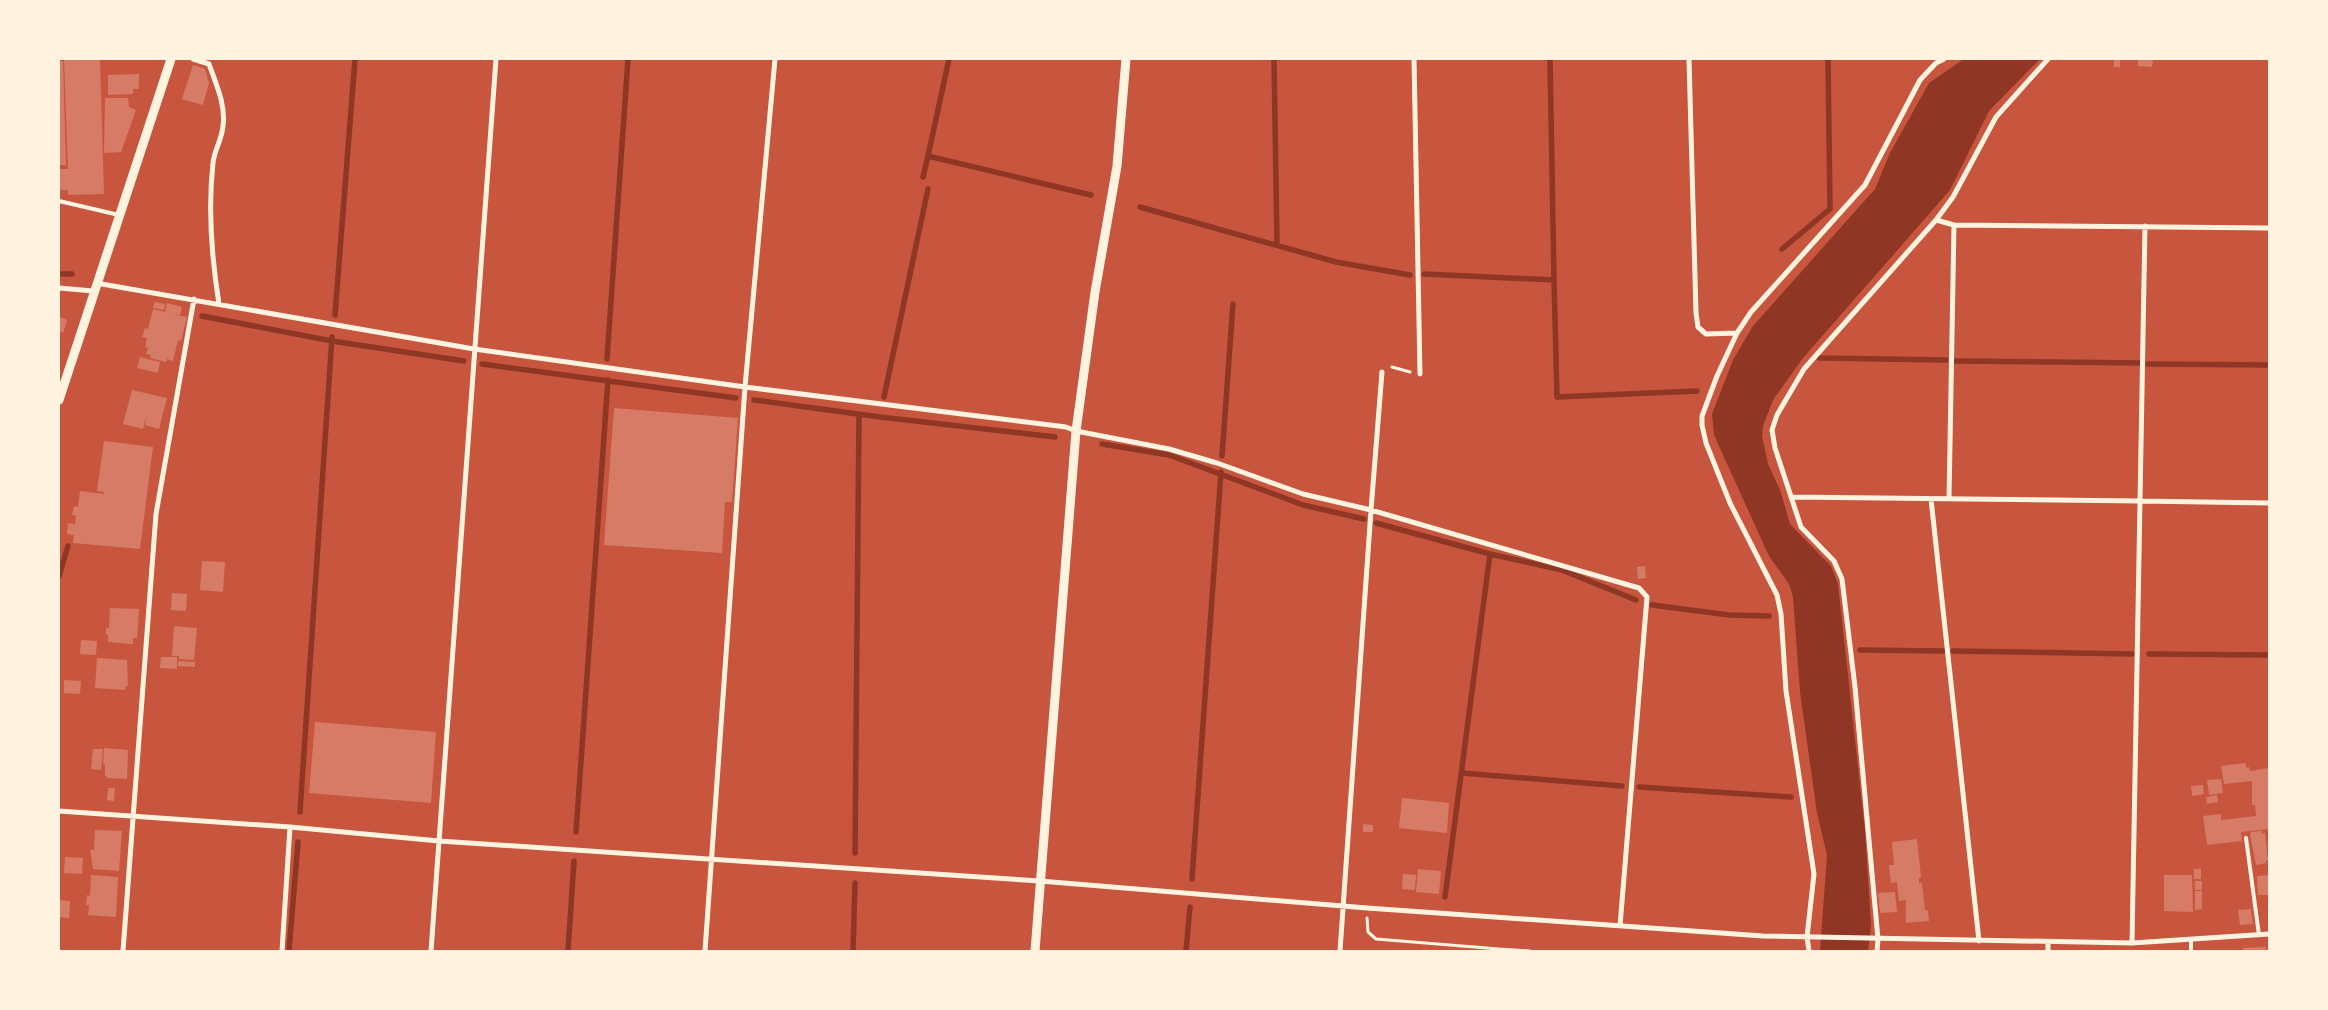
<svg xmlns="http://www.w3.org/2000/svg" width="2328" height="1010" viewBox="0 0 2328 1010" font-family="Figtree,sans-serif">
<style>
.water{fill:#8f3625}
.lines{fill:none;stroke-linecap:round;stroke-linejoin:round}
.stream{stroke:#8f3625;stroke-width:5.5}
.building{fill:#d67c66}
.path{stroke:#fff3e0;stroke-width:3}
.service{stroke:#fff3e0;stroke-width:4}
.minor{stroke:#fff3e0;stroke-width:5}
.tertiary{stroke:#fff3e0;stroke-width:9}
</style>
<rect width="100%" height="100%" fill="#c8553d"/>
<path class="water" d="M1964,59H2040L1989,111L1950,190L1803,358L1773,400L1763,426L1762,436L1768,464L1780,490L1790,524L1831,566L1838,584L1865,831L1871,925L1868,951H1820L1827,855L1817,813L1800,692L1793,597L1789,584L1769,556L1714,435L1712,414L1733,360L1753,326L1875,189L1890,153L1929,83Z"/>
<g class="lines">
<path class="stream" d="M1274,59L1277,244
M1550,59L1554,280
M928,156L949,59
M923,177L928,156L1091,195
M1140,207L1336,262L1410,275
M1782,249L1830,209L1828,59
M59,274H72
M1424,274L1554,280L1557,397L1697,391
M335,315L355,59
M202,316L332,341L464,361
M1819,358L1946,360
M607,359L628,59
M1955,361L2140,363
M482,364L736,398
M2148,364L2269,365
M884,397L928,189
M754,400L880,417L1055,437
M1102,444L1169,455L1303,505L1364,519
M1222,456L1233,304
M1376,523L1490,554L1562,570L1636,600
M59,576L68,546
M1652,605L1729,615L1769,616
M1860,650L1943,651
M1953,651L2132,654
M2149,654L2269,655
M1462,773L1622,786
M1639,787L1791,797
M300,812L332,337
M576,832L608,380
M855,853L859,415
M1192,879L1221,472
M1445,897L1490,554
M289,951L298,842
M568,951L574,861
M853,951L855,883
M1186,951L1190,907"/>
</g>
<path class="building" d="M64,59H100L104,194L68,195V190H59V169H68Z
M2114,59H2120V67H2114Z
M2138,59H2153L2152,67L2138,66Z
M59,61H63L66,165H59Z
M193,65L205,69L209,83L203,105L182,99Z
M139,74V89H133V94L108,95V75Z
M105,98H128L129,107L136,110L121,152L104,153Z
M155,302L165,304L164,310L153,308Z
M167,303L182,307L180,315L169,313L187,317L181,341L178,340L173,361L167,359L166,362L150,358L151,355L146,354L148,348L145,347L147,338L142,337L145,328L148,329L153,309L165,312Z
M60,317L67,320L63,333L59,331Z
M140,357L160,362L158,373L137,368Z
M132,390L167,398L159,429L145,425L147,413L143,429L123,424Z
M614,408L738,418L732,502H725L722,553L604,545Z
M104,441L153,447L140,549L73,543L74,535L67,534L68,523L75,524L76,516L72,515L74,506L78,507L80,491L104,494V492L97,491Z
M202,561L225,562L223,592L200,590Z
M1645,566L1646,578L1638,579L1637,567Z
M172,593L187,594L186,611L171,610Z
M110,608L139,609L137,638H133V644L108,642V635L106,634V628H109Z
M174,626L197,628L194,660L179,659V656H172Z
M81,640L97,641L96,655L80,654Z
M161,657H177V669L160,668Z
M97,658L127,660L128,686H126L125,690L95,688Z
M178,661L195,662V667L178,666Z
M64,680L81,681L80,694L64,693Z
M315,722L436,732L431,803L309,793Z
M104,748L128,750L127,779L107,778V776H105V764L103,763Z
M93,749H103L101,770L91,769Z
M2246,763V768L2249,767L2250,771L2269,768V829L2241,832L2242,841L2207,845L2203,816L2221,814V820L2256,816L2255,805H2252V781L2224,784L2221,766Z
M2221,779L2223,793L2209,795L2207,780Z
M2203,785L2204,794L2192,796L2191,786Z
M108,788H115L114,801L107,800Z
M2217,795L2218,802L2207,804L2206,797Z
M1402,798L1449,803L1447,833L1399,828Z
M1363,824L1373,825V832H1363Z
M95,830L122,831L119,871L93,869L90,850H94Z
M2262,831V834L2265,833L2268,860H2266V863L2256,865L2250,835L2251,832Z
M1917,839L1921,877L1919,878V883H1922L1925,910H1928L1929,921L1906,923V900L1899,901L1897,882L1891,883L1889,865H1894L1892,842Z
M65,857L83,858L82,874L64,873Z
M1418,869L1441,871L1439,894L1416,892Z
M2194,869H2201V879H2194Z
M1403,874L1416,875L1415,890L1402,889Z
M91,875L118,877L116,917L88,915L89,905H86L87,895L90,896Z
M2164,875H2192L2193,912L2164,911Z
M2269,875V895H2258L2257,876Z
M2195,881H2202V890H2195Z
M2195,891H2202V909L2195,910Z
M1895,892L1897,912L1880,913L1878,893Z
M59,900L70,901L69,918L59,917Z
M2251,909L2253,924L2240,925L2238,910Z
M2266,947V951H2243V948Z"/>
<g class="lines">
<path class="path" d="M1392,367L1410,372
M1367,918L1368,932L1376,939L1499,949
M1499,951V949L1530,951"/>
<path class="service" d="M59,201L119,215
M2246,838L2259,935
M2191,939V951"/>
<path class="minor" d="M193,59L209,64C216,84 226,105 223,126C222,139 214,151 213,163C208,207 212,260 219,304
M1414,59L1420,374
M1689,59L1696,313L1698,327L1706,334L1737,333L1751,312L1865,185L1920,80L1936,63L1944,59
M1954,225L1936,220L1953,197L1996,117L2048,59
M96,283L474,349L745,387L1066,427L1076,431L1169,449L1217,463L1303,494L1371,510L1382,372
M59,288L93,291
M1737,333L1717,376L1702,416V425L1706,443L1730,503L1777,595L1781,614L1786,691L1814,874L1807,937L1809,951
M1791,497L2140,501L2145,226
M1931,499L1979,941
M1949,499L1954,225L2269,228
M59,811L290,827L439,841L1040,881L1367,908L1763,936L2132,943L2269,934
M2132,943L2140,501L2269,503
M123,951L156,514L194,299
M282,951L290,827
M431,951L496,59
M705,951L745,387L775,59
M1340,951L1371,510L1639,588L1647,597L1620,926
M1877,951L1878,939L1855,687L1842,579L1834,561L1801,527L1775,448L1772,430L1777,415L1804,369L1936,220
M2048,951V942"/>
<path class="tertiary" d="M59,400L171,59
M1035,951L1076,431L1095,292L1117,166L1126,59"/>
</g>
<rect width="2328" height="1010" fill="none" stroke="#fff3e0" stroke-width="120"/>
</svg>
